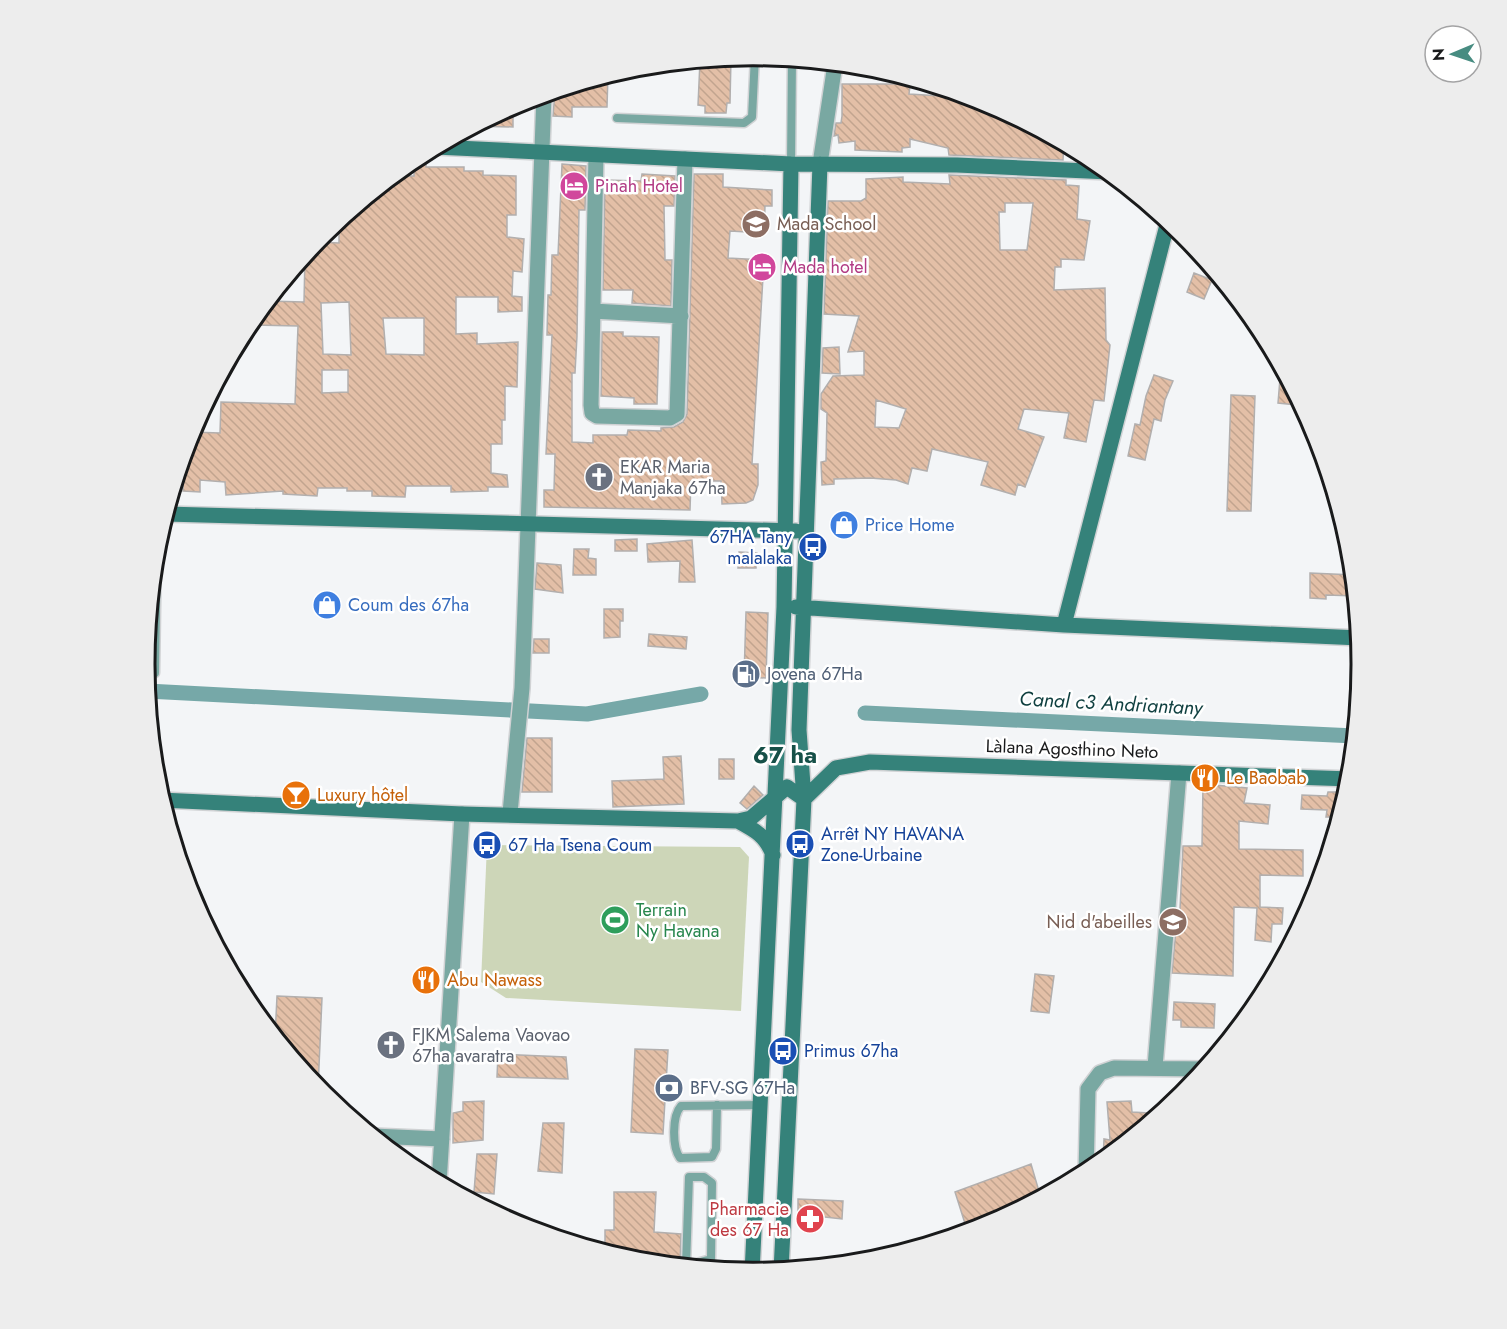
<svg xmlns="http://www.w3.org/2000/svg" width="1507" height="1329" viewBox="0 0 1507 1329" font-family="Jost,sans-serif">
<style>
.green{fill:#cdd6b8}
.lines{fill:none;stroke-linecap:round;stroke-linejoin:round}
.canal{stroke:#76a8a8;stroke-width:15}
.building{fill:url(#building-back-hatch);stroke:#b2afae;stroke-width:1.5;fill-rule:evenodd}
.lane-casing{stroke:#d0d2d4;stroke-width:11}
.street-casing{stroke:#d0d2d4;stroke-width:18}
.secondary-casing{stroke:#d0d2d4;stroke-width:18}
.lane{stroke:#79a8a2;stroke-width:8}
.street{stroke:#79a8a2;stroke-width:15}
.secondary{stroke:#35827a;stroke-width:15}
.labels{text-anchor:middle;stroke-width:5;stroke-linejoin:round;paint-order:stroke}
.hotel-label{font-size:18px;fill:#b23c85;stroke:#fff;text-anchor:start}
.education-label{font-size:18px;fill:#785e54;stroke:#fff;text-anchor:start}
.worship-label{font-size:18px;fill:#5b616d;stroke:#fff;text-anchor:start}
.shop-label{font-size:18px;fill:#366cbe;stroke:#fff;text-anchor:start}
.transit-label{font-size:18px;fill:#164399;stroke:#fff;text-anchor:start}
.service-label{font-size:18px;fill:#4e5e75;stroke:#fff;text-anchor:start}
.street-label{font-size:18px;fill:#191a1b;stroke:#fff}
.food-label{font-size:18px;fill:#c56008;stroke:#fff;text-anchor:start}
.leisure-label{font-size:18px;fill:#27864d;stroke:#fff;text-anchor:start}
.health-label{font-size:18px;fill:#be3a42;stroke:#fff;text-anchor:end}
.water-label{font-size:20px;font-style:italic;fill:#0f3f3f;stroke:#fff}
.district-label{font-size:24px;font-weight:bold;fill:#165048;stroke:#fff}
.rim{fill:none;stroke:#191a1b;stroke-width:3}
</style>
<defs>
<pattern id="building-back-hatch" width="6" height="6" patternUnits="userSpaceOnUse" patternTransform="scale(1.5)"><rect width="6" height="6" fill="#e3bfa7"/><path d="M-1 5l2 2M0 0l6 6M5-1l2 2" fill="none" stroke="#c2a48f"/></pattern>
</defs>
<rect width="100%" height="100%" fill="#f3f5f7"/>
<path class="green" d="M487,845L740,847L749,857L741,1011L506,998L481,982Z"/>
<g class="lines">
<path class="canal" d="M147,691L587,714L701,694
M865,713L1355,736"/>
</g>
<path class="building" d="M731,58L730,103H727L726,113H705V106L698,105L700,61Z
M608,75L607,107H572V117L553,116L555,91Z
M842,84H897L910,86L909,94L941,96L944,89L991,104L1064,143L1063,160L949,155L948,148L910,139V147L902,148V152L855,150V141L839,143L838,135L834,136L836,123H841L842,116Z
M513,106V127L475,126L500,113Z
M414,163H426V167H464V171H483V175L516,176V215H507V237L524,239L522,272L513,271L512,296L522,297V311L498,312V297H456V334L477,333V344L518,342L517,387L505,386V420H502V444H491V473L507,475L508,487H488V491L451,492V486H406L405,497L372,496V491H347V488H318L317,496L283,494V491L226,495L225,482L200,480V492L183,491L184,456L191,432L220,433L221,402L295,404L298,326L248,325L268,301L304,302L305,256L316,242L339,243V221L393,176H414ZM349,302L351,355L323,354L321,303ZM383,318H424V355L386,354ZM322,370H348V392L322,393Z
M562,164L586,166L585,210H579L577,336L575,373H572V442L593,443V435H627L628,430L661,431V428L674,427L683,422L687,414L694,174H723V187L772,190V206H765L764,233L730,231L728,258L764,260L752,464H758V485L753,500L746,503L722,504L721,481H691L690,510L544,507V490H554L555,454H546L552,335H547L548,295H551L552,255H558Z
M642,174L675,176L674,206H664L665,260H672L671,306L632,303L633,290H603L605,180L641,181Z
M949,175L1066,180V185L1079,186L1077,219L1090,221L1084,260L1061,259V267H1055L1054,290L1105,288L1106,340L1110,345L1104,401L1094,400L1086,442L1064,438L1069,413L1024,409L1018,429L1044,437L1025,487L1018,484L1015,495L981,485L988,462L932,449L927,471L912,468L908,484L896,480L870,478L834,479V484L822,485L821,462L826,461L827,413L821,409V394L833,376L864,375V351L848,352L859,316L824,314L828,201H861L866,198V179L903,177V182L950,184ZM1005,203H1033L1027,250H1000L999,212H1005ZM876,400L906,409L899,428L875,427Z
M1194,273L1212,280L1204,299L1187,292Z
M602,332H623V336L659,337L657,404H634V398L601,396Z
M839,347L840,374L822,373L823,348Z
M1281,366L1297,396L1296,405L1278,403Z
M1154,375L1173,381L1165,400L1161,421L1154,419L1145,460L1128,456L1135,424L1140,425L1146,396Z
M1231,395L1255,396L1251,511H1227Z
M637,539V551H615V540Z
M692,540L695,582H679L680,561L648,562L647,544Z
M574,549H589L588,558L596,559V575H573Z
M739,552L757,553L756,568H738Z
M537,563L561,565L563,593L535,589Z
M1310,573L1354,575L1356,596L1326,595V599L1310,598Z
M604,609H623V621H620V637L604,638Z
M746,612L768,613L766,678L744,677Z
M649,634L687,637L686,649L648,646Z
M534,639H549V653H533Z
M527,738H552V792H522Z
M681,756L684,804L613,807L612,781L664,779L663,757Z
M719,759H734V779H719Z
M1203,784L1247,788L1244,803L1270,805L1268,824L1239,821V849L1303,850V876L1260,875V907L1283,908L1282,924H1272L1271,942L1255,940L1257,908L1234,907L1233,976L1172,973L1176,929L1179,930L1183,846H1202Z
M754,786L763,795L747,809L740,803Z
M1328,792H1342L1341,817H1326L1327,810L1301,809L1302,795L1327,796Z
M1035,974L1054,976L1049,1013L1031,1011Z
M277,996L322,998L318,1089L275,1037Z
M1174,1002L1215,1004L1214,1028L1181,1027V1020H1173Z
M635,1049L668,1050L663,1134L631,1132Z
M498,1054L566,1057L568,1079L497,1077Z
M484,1101L483,1140L453,1143V1113L463,1111V1102Z
M1131,1101L1132,1112L1149,1113V1124L1103,1161L1104,1139L1110,1140L1107,1102Z
M543,1123H564L562,1173L538,1171Z
M477,1154H497L494,1194L474,1192Z
M1031,1164L1041,1198L986,1227L968,1233L955,1192Z
M614,1192H656L654,1232L681,1234L680,1266L634,1262L605,1253V1230H614Z
M798,1199L843,1201L842,1219L798,1214Z"/>
<g class="lines">
<g class="lane-casing">
<path id="lane" d="M617,118L744,123L752,117L755,56
M791,164L792,59
M155,673L157,542
M717,1105L716,1149L712,1157L680,1158C672,1147 672,1116 681,1106L761,1105
M686,1267V1266L689,1177H704L712,1183L711,1259L686,1266"/>
</g>
<g class="street-casing">
<path id="street" d="M596,155L591,405L592,413L597,416L670,418L677,414L685,159
M820,164L835,64
M593,311L681,316
M510,813L522,688L544,95
M1155,1067L1179,773
M373,1136L442,1139
M1086,1174L1088,1089L1100,1073L1114,1068L1206,1069
M439,1183L462,814"/>
</g>
<g class="secondary-casing">
<path id="secondary" d="M435,147L791,164L957,165L1109,172
M166,514L796,531
M796,607L1064,625L1360,638
M1064,625L1168,221
M804,799L836,768L870,762L1351,779
M161,800L462,814L738,821L751,818L787,787L804,799
M738,821C755,830 766,836 773,855
M781,1271L804,799L799,730L820,164
M752,1273L784,607L791,164"/>
</g>
<use href="#lane" class="lane"/>
<use href="#street" class="street"/>
<use href="#secondary" class="secondary"/>
</g>
<defs>
<g id="hotel-disc" transform="scale(1.5)"><circle r="9.5" fill="#d1479c" stroke="#fff"/><path d="M-6-4.5h1.5V1H6V5H4.5V3h-9V5H-6ZM-4 0a1.8 1.8 0 1 1 3.6 0ZM.5 0V-2.5h3Q6-2.5 6 0Z" fill="#fff"/></g>
<g id="school-disc" transform="scale(1.5)"><circle r="9.5" fill="#8d6e63" stroke="#fff"/><path d="M0-5L7-2L0 1L-7-2ZM-4 1L0 2.5L4 1V4Q0 6-4 4Z" fill="#fff"/></g>
<g id="church-disc" transform="scale(1.5)"><circle r="9.5" fill="#6b7280" stroke="#fff"/><path d="M-1.2-6h2.4v3.5h3.3v2.4h-3.3V6h-2.4V-.1h-3.3v-2.4h3.3Z" fill="#fff"/></g>
<g id="shop-disc" transform="scale(1.5)"><circle r="9.5" fill="#3f7fe0" stroke="#fff"/><path d="M-5-2.5h2.3a2.7 3.5 0 0 1 5.4 0H5L5.5 6h-11ZM-1.5-2.5h3a1.5 2.3 0 0 0-3 0Z" fill="#fff"/></g>
<g id="bus-disc" transform="scale(1.5)"><circle r="9.5" fill="#1a4fb4" stroke="#fff"/><path d="M-5-6H5V4H4V6H2V4H-2V6H-4V4H-5ZM-3.5-4V0h7V-4ZM-3.5 1.2v1.5H-2V1.2ZM2 1.2v1.5H3.5V1.2Z" fill="#fff"/></g>
<g id="fuel-disc" transform="scale(1.5)"><circle r="9.5" fill="#5c6f8a" stroke="#fff"/><path d="M-5.5-6h7V0h2V4h1.3V-2.5L3-4.5l.8-.8L6-3V5H2.5V1h-1V6h-7ZM-4.2-4.7v3.2H.2V-4.7Z" fill="#fff"/></g>
<g id="restaurant-disc" transform="scale(1.5)"><circle r="9.5" fill="#e8710a" stroke="#fff"/><path d="M-5-6h1v4h1v-4h1v4h1v-4h1v5L-1.5 .5V6h-2V.5L-5-1ZM5-6V6H3V1.5H1.5Q1.5-4 5-6Z" fill="#fff"/></g>
<g id="bar-disc" transform="scale(1.5)"><circle r="9.5" fill="#e8710a" stroke="#fff"/><path d="M-6-5H6L.8 .8V4.5H3.5V6h-7V4.5H-.8V.8Z" fill="#fff"/></g>
<g id="stadium-disc" transform="scale(1.5)"><circle r="9.5" fill="#2e9e5b" stroke="#fff"/><path d="M0-5a6.5 5 0 1 0 0 10a6.5 5 0 1 0 0-10ZM-3.5-1.8h7v3.6h-7Z" fill="#fff"/></g>
<g id="bank-disc" transform="scale(1.5)"><circle r="9.5" fill="#5c6f8a" stroke="#fff"/><path d="M-6-4H6V4H-6ZM0-2.3a2.3 2.3 0 1 0 0 4.6a2.3 2.3 0 1 0 0-4.6Z" fill="#fff"/></g>
<g id="pharmacy-disc" transform="scale(1.5)"><circle r="9.5" fill="#e0444e" stroke="#fff"/><path d="M-2-6h4v4h4v4h-4v4h-4v-4h-4v-4h4Z" fill="#fff"/></g>
</defs>
<g fill-rule="evenodd">
<use href="#hotel-disc" x="574" y="186"/>
<use href="#school-disc" x="756" y="224"/>
<use href="#hotel-disc" x="762" y="267"/>
<use href="#church-disc" x="599" y="477"/>
<use href="#shop-disc" x="844" y="525"/>
<use href="#bus-disc" x="813" y="547"/>
<use href="#shop-disc" x="327" y="605"/>
<use href="#fuel-disc" x="746" y="674"/>
<use href="#restaurant-disc" x="1205" y="778"/>
<use href="#bar-disc" x="296" y="795"/>
<use href="#bus-disc" x="800" y="844"/>
<use href="#bus-disc" x="487" y="845"/>
<use href="#stadium-disc" x="615" y="920"/>
<use href="#school-disc" x="1173" y="922"/>
<use href="#restaurant-disc" x="426" y="980"/>
<use href="#church-disc" x="391" y="1045"/>
<use href="#bus-disc" x="783" y="1051"/>
<use href="#bank-disc" x="669" y="1088"/>
<use href="#pharmacy-disc" x="810" y="1219"/>
</g>
<g class="labels">
<g class="hotel-label">
<text x="595" y="192">Pinah Hotel</text>
<text x="783" y="273">Mada hotel</text>
</g>
<g class="education-label">
<text x="777" y="230">Mada School</text>
<text x="1152" y="928" text-anchor="end">Nid d'abeilles</text>
</g>
<g class="worship-label">
<text x="620" y="473">EKAR Maria<tspan x="620" dy="21">Manjaka 67ha</tspan></text>
<text x="412" y="1041">FJKM Salema Vaovao<tspan x="412" dy="21">67ha avaratra</tspan></text>
</g>
<g class="shop-label">
<text x="865" y="531">Price Home</text>
<text x="348" y="611">Coum des 67ha</text>
</g>
<g class="transit-label">
<text x="792" y="543" text-anchor="end">67HA Tany<tspan x="792" dy="21">malalaka</tspan></text>
<text x="821" y="840">Arrêt NY HAVANA<tspan x="821" dy="21">Zone-Urbaine</tspan></text>
<text x="508" y="851">67 Ha Tsena Coum</text>
<text x="804" y="1057">Primus 67ha</text>
</g>
<g class="service-label">
<text x="767" y="680">Jovena 67Ha</text>
<text x="690" y="1094">BFV-SG 67Ha</text>
</g>
<g class="street-label">
<text transform="translate(1072 749) rotate(2)" y="6">Làlana Agosthino Neto</text>
</g>
<g class="food-label">
<text x="1226" y="784">Le Baobab</text>
<text x="317" y="801">Luxury hôtel</text>
<text x="447" y="986">Abu Nawass</text>
</g>
<g class="leisure-label">
<text x="636" y="916">Terrain<tspan x="636" dy="21">Ny Havana</tspan></text>
</g>
<g class="health-label">
<text x="789" y="1215">Pharmacie<tspan x="789" dy="21">des 67 Ha</tspan></text>
</g>
<g class="water-label">
<text transform="translate(1111 703) rotate(3)" y="7">Canal c3 Andriantany</text>
</g>
<g class="district-label">
<text x="785" y="763">67 ha</text>
</g>
</g>
<path d="M0 0H1507V1329H0ZM155 664a598 598 0 1 1 1196 0a598 598 0 1 1-1196 0Z" fill="#ededed" fill-rule="evenodd"/>
<path class="rim" d="M155 664a598 598 0 1 1 1196 0a598 598 0 1 1-1196 0Z"/>
<g transform="translate(1453 54) rotate(268)"><circle r="28" fill="#ffffff" stroke="#a3a3a4" stroke-width="1.5"/>
<path d="M0-4.5L10 22L0 15L-10 22Z" fill="#478c81"/>
<text y="-9" font-size="16" font-weight="bold" text-anchor="middle" fill="#191a1b">N</text>
</g>
</svg>
